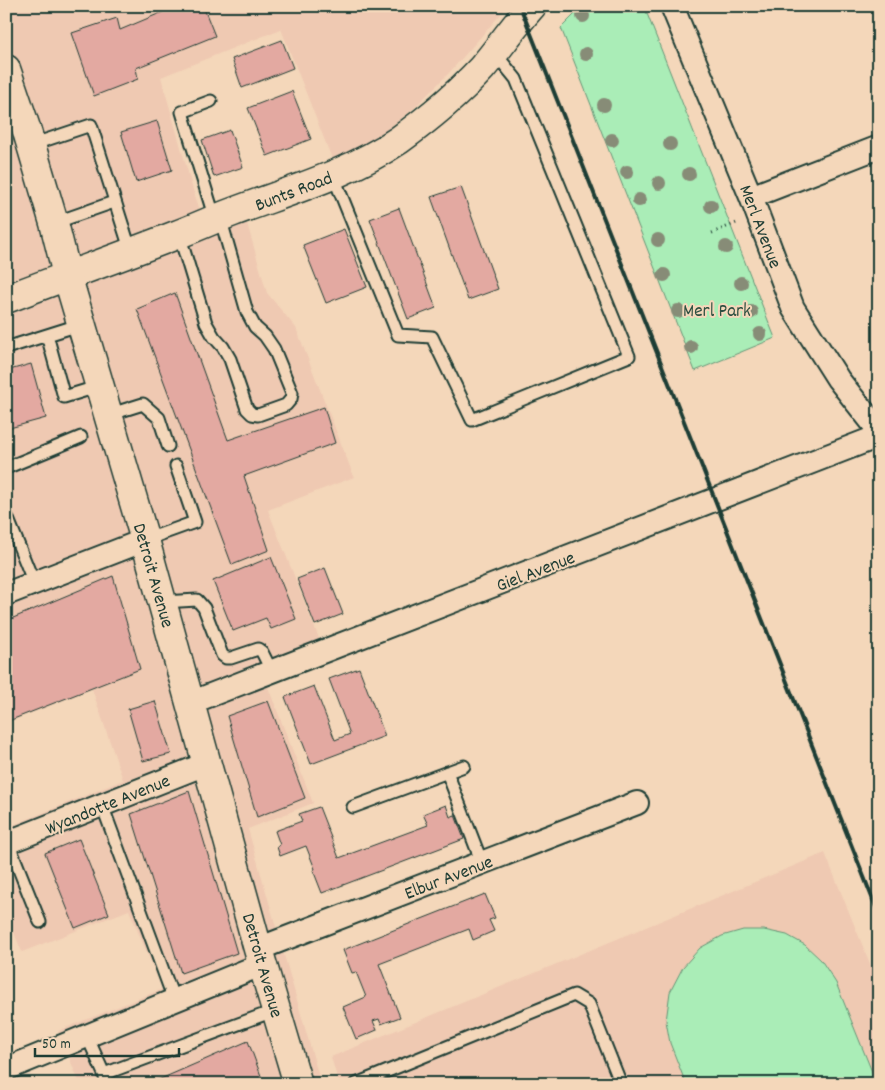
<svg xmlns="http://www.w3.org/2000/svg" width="885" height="1090" viewBox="0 0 885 1090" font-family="Dekko,sans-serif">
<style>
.built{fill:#efc9b2}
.green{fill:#aaedb7;stroke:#649576}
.building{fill:#e3a9a1;stroke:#1f3d34}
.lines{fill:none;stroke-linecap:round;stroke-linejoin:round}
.service-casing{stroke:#1f3d34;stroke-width:15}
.minor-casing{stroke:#1f3d34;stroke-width:26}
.tertiary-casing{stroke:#1f3d34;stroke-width:31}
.primary-casing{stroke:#1f3d34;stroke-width:31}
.path{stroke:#1f3d34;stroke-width:3;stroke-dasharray:1 4;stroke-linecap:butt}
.service{stroke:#f4d7ba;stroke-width:11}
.minor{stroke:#f4d7ba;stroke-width:22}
.tertiary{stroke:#f4d7ba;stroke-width:28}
.primary{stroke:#f4d7ba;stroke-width:28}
.rail{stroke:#1f3d34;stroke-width:4}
.tree{fill:#878c77}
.labels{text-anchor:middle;stroke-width:4;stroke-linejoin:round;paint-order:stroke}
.street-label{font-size:19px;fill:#1f3d34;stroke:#f4d7ba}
.park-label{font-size:19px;fill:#2d4f41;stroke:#f4d7ba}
</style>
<rect width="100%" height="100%" fill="#f4d7ba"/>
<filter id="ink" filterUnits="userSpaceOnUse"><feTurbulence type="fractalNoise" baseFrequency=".02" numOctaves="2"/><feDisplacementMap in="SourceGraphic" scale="10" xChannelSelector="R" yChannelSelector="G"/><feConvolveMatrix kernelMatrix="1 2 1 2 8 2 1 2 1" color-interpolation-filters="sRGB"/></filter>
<g filter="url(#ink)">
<path class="built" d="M6,6H508L449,73L414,108L370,144L334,164L281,29L161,77L193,190L206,227L244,213L267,293L296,328L354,477L268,510L326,656L266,682L313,803L248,829L321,1084H80L58,1031L162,989L129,910L22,952L6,913V828L123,780L92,689L6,723Z
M825,853L879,986V1084H339L331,1057Z"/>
<path class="green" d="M583,6H644L775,338L695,371L561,28Z
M743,930H764L787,935L805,945L821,960L836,983L877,1084H686L670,1043L666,1021L670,992L683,967L700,948L722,936Z"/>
<path class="building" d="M177,6H203L215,36L136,68L138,79L94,96L72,33L117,18L120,30Z
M282,40L293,68L242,88L232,59Z
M292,91L311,139L267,156L248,108Z
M157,121L172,170L136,182L121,132Z
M230,130L243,167L214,177L202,140Z
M461,187L498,289L468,300L431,197Z
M399,208L436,308L408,319L370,219Z
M344,229L367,287L326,303L303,245Z
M175,293L228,440L324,407L335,443L244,476L269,550L232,565L137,309Z
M31,364L46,418L6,429V371Z
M271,557L296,619L271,629L266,618L233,631L213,581Z
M325,568L343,614L315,625L297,579Z
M113,576L140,669L6,722V621Z
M359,668L385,736L311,764L285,697L314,686L335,740L350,734L329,679Z
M155,701L171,754L143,761L128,709Z
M268,701L305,798L257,817L227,716Z
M189,791L237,953L181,973L131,814Z
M446,805L450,817L455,815L464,839L322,893L313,870L315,869L306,846L280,856L277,847L280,845L275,831L302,821L299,814L319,807L339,858L428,825L423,814Z
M79,839L109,914L75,928L45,853Z
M485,894L495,918L489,920L494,931L473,940L469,929L379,964L400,1017L381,1024L379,1019L373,1021L377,1030L356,1039L343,1007L366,997L356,972L352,973L343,950Z
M248,1041L264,1084H149Z"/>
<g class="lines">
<g class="service-casing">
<path id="service" d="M211,101L182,112L215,219
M31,145L91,125L131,252
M333,175L398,335L432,337L472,420L629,356L516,79L494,52
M54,223L114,202
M179,234L206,323L214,337L223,347L230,359L247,409L252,414L258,415L286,405L291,399L292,393L274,349L265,336L255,327L247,312L220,217
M47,335L64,397L100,386
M6,348L82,324
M108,415L143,404L159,418L168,446
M6,468L81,437
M6,514L34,583
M145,540L195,522L176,466
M163,602L197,600L204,608L222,655L226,658H231L258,649L262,652L272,672
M447,772L482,863
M102,805L174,1000
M353,807L464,766
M8,842L40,922
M87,1036L104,1074
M107,1084L104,1074L276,1010
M356,1084L574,995L589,1004L621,1084"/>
</g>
<g class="minor-casing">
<path id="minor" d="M672,6L751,197L793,308L838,379L879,431
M751,197L879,147
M6,594L145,540
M190,703L879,436
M6,843L208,763
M258,949L637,803
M6,1069L263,964"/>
</g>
<g class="tertiary-casing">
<path id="tertiary" d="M6,299C63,277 120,257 176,235C195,228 214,219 233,212C289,191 349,174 399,140C428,119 457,95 482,68C499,48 514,26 532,6"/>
</g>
<g class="primary-casing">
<path id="primary" d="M6,69L26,128L54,223L67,275L145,540L258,949L298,1084"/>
</g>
<path class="path" d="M712,233L739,222"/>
<use href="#service" class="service"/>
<use href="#minor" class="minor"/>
<use href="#tertiary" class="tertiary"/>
<use href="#primary" class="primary"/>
<path class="rail" d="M520,6L879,915"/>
</g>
<g class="tree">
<circle cx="583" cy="16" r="7"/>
<circle cx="586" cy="54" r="7"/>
<circle cx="604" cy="105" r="7"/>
<circle cx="612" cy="140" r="7"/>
<circle cx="670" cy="144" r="7"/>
<circle cx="627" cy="172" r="7"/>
<circle cx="689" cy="174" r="7"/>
<circle cx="659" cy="183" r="7"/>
<circle cx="639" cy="200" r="7"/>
<circle cx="711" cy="206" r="7"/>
<circle cx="658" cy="240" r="7"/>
<circle cx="726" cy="247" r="7"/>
<circle cx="664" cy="275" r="7"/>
<circle cx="741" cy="283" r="7"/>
<circle cx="678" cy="311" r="7"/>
<circle cx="751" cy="312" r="7"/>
<circle cx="760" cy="334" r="7"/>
<circle cx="691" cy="347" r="7"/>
</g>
</g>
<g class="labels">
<g class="street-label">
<text transform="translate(293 190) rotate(-21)" y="7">Bunts Road</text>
<text transform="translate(762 226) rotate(69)" y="7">Merl Avenue</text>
<text transform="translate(535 570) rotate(-21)" y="7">Giel Avenue</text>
<text transform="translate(155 575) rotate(74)" y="7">Detroit Avenue</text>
<text transform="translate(107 803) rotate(-22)" y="7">Wyandotte Avenue</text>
<text transform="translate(448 876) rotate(-21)" y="7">Elbur Avenue</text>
<text transform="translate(264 965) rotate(74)" y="7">Detroit Avenue</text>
</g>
<g class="park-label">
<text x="717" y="316">Merl Park</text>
</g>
</g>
<rect width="885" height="1090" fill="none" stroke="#f4d7ba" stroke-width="25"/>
<rect x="12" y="12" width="860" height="1065" fill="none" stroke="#1f3d34" stroke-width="2" filter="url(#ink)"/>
<path d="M35 1048v8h144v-8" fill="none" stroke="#1f3d34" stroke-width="2.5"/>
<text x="42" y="1048" font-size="15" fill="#1f3d34" stroke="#f4d7ba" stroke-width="4" paint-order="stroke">50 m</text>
</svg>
